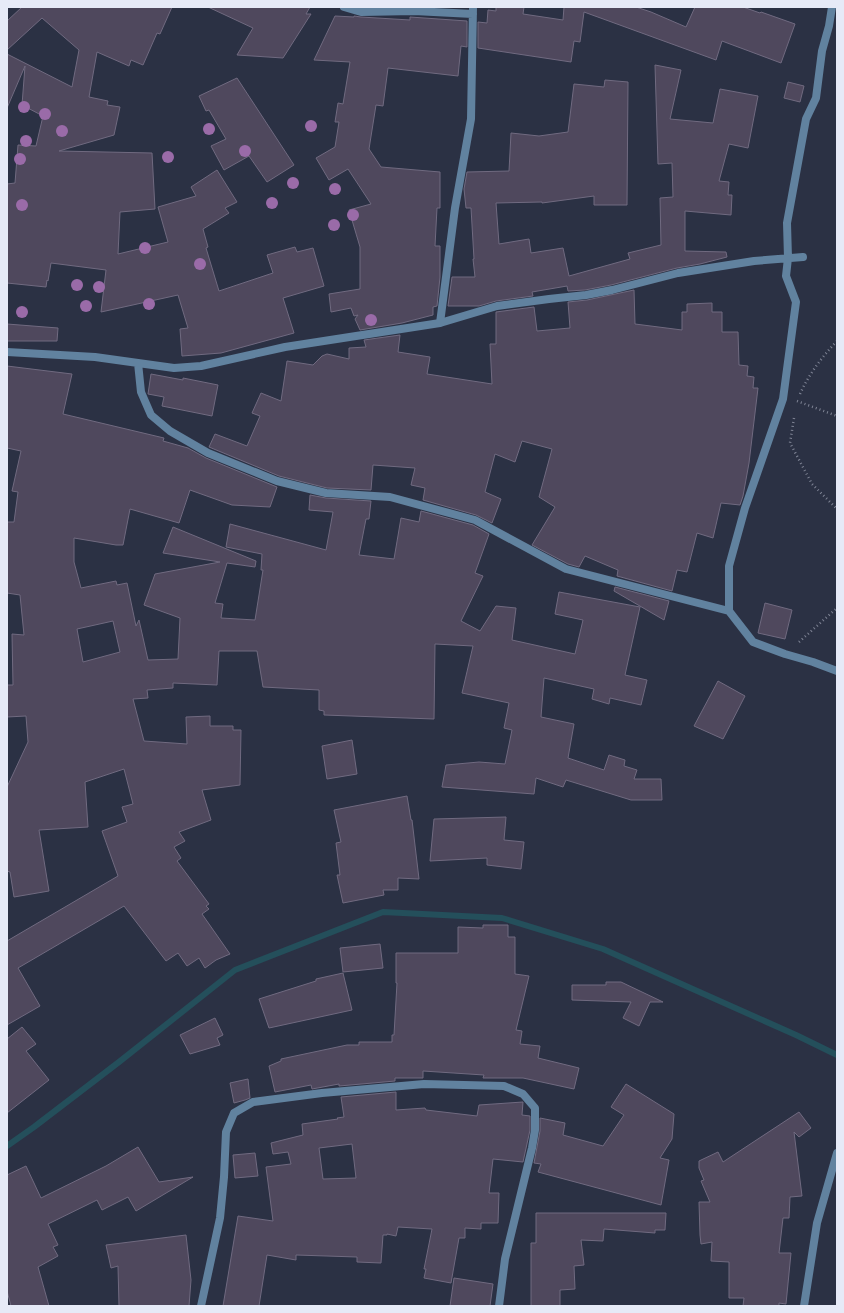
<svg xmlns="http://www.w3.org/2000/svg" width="844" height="1313" viewBox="0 0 844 1313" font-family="'Nunito Sans',sans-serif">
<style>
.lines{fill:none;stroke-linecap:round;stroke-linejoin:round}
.stream{stroke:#244f5b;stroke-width:6}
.building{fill:#4f485d;stroke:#706a80;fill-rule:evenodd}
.path{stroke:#7f8495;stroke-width:2.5;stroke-dasharray:1 3;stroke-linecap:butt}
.minor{stroke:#61829f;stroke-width:8}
.tree{fill:#9a6ba8}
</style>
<rect width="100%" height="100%" fill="#2b3144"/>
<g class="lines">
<path class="stream" d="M7,1146L34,1127L119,1062L235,970L383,912L502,918L603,949L796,1035L837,1055"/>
</g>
<path class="building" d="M22,7H172L160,34L157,33L143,65L131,60L129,66L97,52L89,97L108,101L107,105L120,107L114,135L59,151L152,153L155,209L120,212L118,254L168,242L158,207L196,196L191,187L217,170L237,202L225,208L229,213L203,229L208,247L206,248L219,291L273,273L267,255L295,247L297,252L313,248L324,286L283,298L294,333L221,353L182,356L180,329L188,328L178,295L101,312L106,270L51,263L48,281L47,280L46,287L7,283V184L15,183L18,145L36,146L43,116L22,105L25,66L7,108V54L72,87L79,50L42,18L7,50V21Z
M208,7H310L306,14H311L283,58L237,55L253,28Z
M496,7H524L523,14L563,20L564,7H636L651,12L686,27L695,7H743L760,13L761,12L795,24L781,63L722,41L716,60L584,12L580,42L574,41L571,62L478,48V22L487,23L488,10L496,11Z
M335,16L354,17V16L361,17L410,20V17L467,21V47L461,46L458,76L388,68L383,106L376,105L369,149L381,167L440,172V208H437L435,246H440V277L437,306L433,307V315L402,323L360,330L355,319L358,315L354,316L351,308L331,312L329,294L360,289V247L349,210L371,204L348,169L329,180L316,158L335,147L339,122H335L338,103L343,104L350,62L314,60Z
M655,65L681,70L670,119L713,123L720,89L758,96L748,148L729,144L719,181L729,182L728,195H732L731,215L685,211V251L726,252L727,257L700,264L677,268L611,285L585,290L568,291L567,286L532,292L533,296L496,301L479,306H448L452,277H475L473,259H474L471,208H466L464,189L467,172L509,171L511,133L539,136L568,132L574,84L604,87L605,80L628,82L627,205H594V196L542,203V202L496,203L499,244L529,239L531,253L563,248L569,276L630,259L628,253L661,245L660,198L673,197L672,163L658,164Z
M237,78L294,165L267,182L249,156L224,170L211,146L226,139L209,110L206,111L199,96Z
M788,82L804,86L800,102L784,98Z
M634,290L635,324L682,330V312H687V304L712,303V312H722V332H738L739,365L748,366L747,376L754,377L753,388H758L749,463L743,496L740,505L721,503L713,538L697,533L687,572L677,570L672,591L617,576L618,570L585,556L579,567L568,564L532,545L555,507L539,497L552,449L522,441L515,462L495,454L485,492L501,499L492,523L476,515L423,500L425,488L411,485L415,468L373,465L371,490L327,488L279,476L209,447L215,434L247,446L260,416L252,413L261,393L281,401L287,361L313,365L322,356L327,354L349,359V348L366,347L364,340L400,335L398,352L430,357L427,374L492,384L490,344H496V312L534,307L537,331L570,328L568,302L587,300Z
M7,324L58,328L57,341H7Z
M7,366L72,374L63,414L164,438L163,441L188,448L206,458L277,487L270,507L232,505L190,490L179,523L130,509L123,545H116L74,538V562L81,588L116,581L117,585L127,583L136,626L139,620L148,660L178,659L180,618L144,605L155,574L220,562L163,553L173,527L256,561L255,567L227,563L215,603L223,604L221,618L255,620L263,570H261L262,554L226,547L230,524L326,550L333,512L309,510L310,495L326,498L371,501L369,519H366L359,555L394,559L401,518L419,522L421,511L473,525L489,534L475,573L483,576L461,621L480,631L496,606L516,608L512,640L575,654L583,620L555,614L559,592L640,607L625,675L647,680L641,705L610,698L609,704L592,699L594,689L544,678L541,717L574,724L568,758L604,770L609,755L625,760L624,766L637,770L634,779H661L662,800H631L566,780L563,787L536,778L534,794L442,787L446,765L479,762L505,764L512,730L504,728L509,703L462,693L473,646L435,644L434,719L324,715V711L319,710V690L263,687L257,651H219L217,685L173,683V688L147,690L148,698L133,699L144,741L187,744L186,717L210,716V726H233V730H241L240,785L202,790L211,820L179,832L185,841L174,847L181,858L177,861L209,904L206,906L209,909L202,914L230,954L216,960L205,968L199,958L187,966L178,953L166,961L124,906L18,968L40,1006L7,1025V941L118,876L102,831L127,822L122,807L133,804L124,769L85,782L88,827L39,830L49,891L14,897L10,872L7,871V787L28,742L26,716L7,717V685H13L12,634L24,635L20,595L7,593V522H14L18,492L12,491L21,451L7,448ZM113,621L120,652L83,662L77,629Z
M151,374L183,380V378L218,385L212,416L162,406L164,397L148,394Z
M615,587L669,601L664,620L614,591Z
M765,603L792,610L785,639L758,633Z
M718,681L745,696L723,739L694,726Z
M352,740L357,774L327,779L322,746Z
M407,796L411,820H412L419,879L398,878V890H383L384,895L343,903L337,875H340L336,843L341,842L334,810Z
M506,817L504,840L524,842L521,869L487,865V858L430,861L434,819Z
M483,925H508V937H515V974L529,976L516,1030L522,1031L520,1044L540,1046L538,1058L579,1068L574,1089L523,1078H483L484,1075L423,1071V1078H395V1081L339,1086V1084L312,1089L311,1085L275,1092L269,1066L281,1061V1059L347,1045H359V1042H392V1035H394L397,983H396V953H458V927L483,928Z
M380,944L383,968L343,972L340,948Z
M343,973L352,1010L269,1028L259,999L316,981V979Z
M606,982H621L663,1002H650L639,1026L623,1018L631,1002L572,1000V985H606Z
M215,1018L223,1035L217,1038L220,1045L190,1054L180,1035Z
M22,1027L36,1044L26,1051L49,1080L7,1113V1039Z
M248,1079L250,1098L245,1100L234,1103L230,1083Z
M626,1084L674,1114L672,1139L660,1158L669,1160L661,1205L538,1172L541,1164L534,1163L540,1131V1118L565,1123L563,1135L603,1146L624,1115L611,1107Z
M396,1092V1110L425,1108L426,1110L477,1116L479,1105L523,1102L522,1115L530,1116V1130L523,1162L493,1159L489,1193H499L498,1223H481V1229L465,1228V1238H459L451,1283L424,1278L426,1269H424L432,1229L398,1227L396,1236L387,1234V1235H383L381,1263L357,1262V1257L296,1255V1260L267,1255L259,1306H223L238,1216L273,1221L266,1167L291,1164L288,1152L273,1154L271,1143L303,1135L302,1124L338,1119L337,1118L344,1117L341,1097ZM352,1144L356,1178L323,1179L319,1148Z
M799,1112L811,1128L799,1137L794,1132L802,1196L790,1197L789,1218H783L779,1253H791L786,1304L779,1303V1306H743L744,1298H729V1262L711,1261L712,1242L701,1244L700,1235L699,1202H710L701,1181L704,1180L699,1168V1161L718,1152L723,1162Z
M138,1147L159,1182L193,1177L136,1211L128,1197L102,1210L97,1200L48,1224L58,1245L53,1247L58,1256L38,1267L49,1306H11L7,1291V1175L26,1166L41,1198L106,1166Z
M255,1153L258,1176L235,1178L233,1155Z
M536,1213H666L665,1230H655V1233L604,1229L603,1241L581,1240L584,1265L574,1266L575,1289L560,1290V1306H531V1243H536Z
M186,1235L191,1280L189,1306H119L118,1266L111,1268L106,1245Z
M454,1278L493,1284L490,1306H450Z"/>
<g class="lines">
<path class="path" d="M800,394C809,374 822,357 837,341
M797,401L837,416
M794,418L790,443L812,484L837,509
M799,642L837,608"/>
<path class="minor" d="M344,7L361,12L414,11L473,14
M440,323L455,208L471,119L473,7
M7,352L95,357L174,368L201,366L285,347L440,323L497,306L549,299L586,295L612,290L678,273L754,261L803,257
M138,363L141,392L151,415L170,431L208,453L277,481L326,493L390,497L475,520L566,569L729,611L753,642L785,654L813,662L837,671
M729,611V566L745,508L783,399L796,302L786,276L788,258L787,223L806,119L816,98L822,51L829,26L832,7
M201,1306L220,1218L224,1177L226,1132L234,1113L253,1102L322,1093L424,1084L504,1086L523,1094L535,1108V1130L532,1148L505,1259L499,1306
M804,1306L817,1223L837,1153"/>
</g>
<g class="tree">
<circle cx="24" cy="107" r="6"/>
<circle cx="45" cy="114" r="6"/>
<circle cx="311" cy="126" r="6"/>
<circle cx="209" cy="129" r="6"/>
<circle cx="62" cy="131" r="6"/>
<circle cx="26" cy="141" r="6"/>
<circle cx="245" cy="151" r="6"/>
<circle cx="168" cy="157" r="6"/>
<circle cx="20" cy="159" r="6"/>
<circle cx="293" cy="183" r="6"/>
<circle cx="335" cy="189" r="6"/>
<circle cx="272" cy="203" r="6"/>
<circle cx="22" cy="205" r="6"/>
<circle cx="353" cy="215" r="6"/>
<circle cx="334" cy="225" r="6"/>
<circle cx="145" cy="248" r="6"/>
<circle cx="200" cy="264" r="6"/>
<circle cx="77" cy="285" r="6"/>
<circle cx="99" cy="287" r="6"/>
<circle cx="149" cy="304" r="6"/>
<circle cx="86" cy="306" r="6"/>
<circle cx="22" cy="312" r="6"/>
<circle cx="371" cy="320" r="6"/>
</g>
<rect width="844" height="1313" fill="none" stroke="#e6eaf7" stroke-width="16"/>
</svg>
